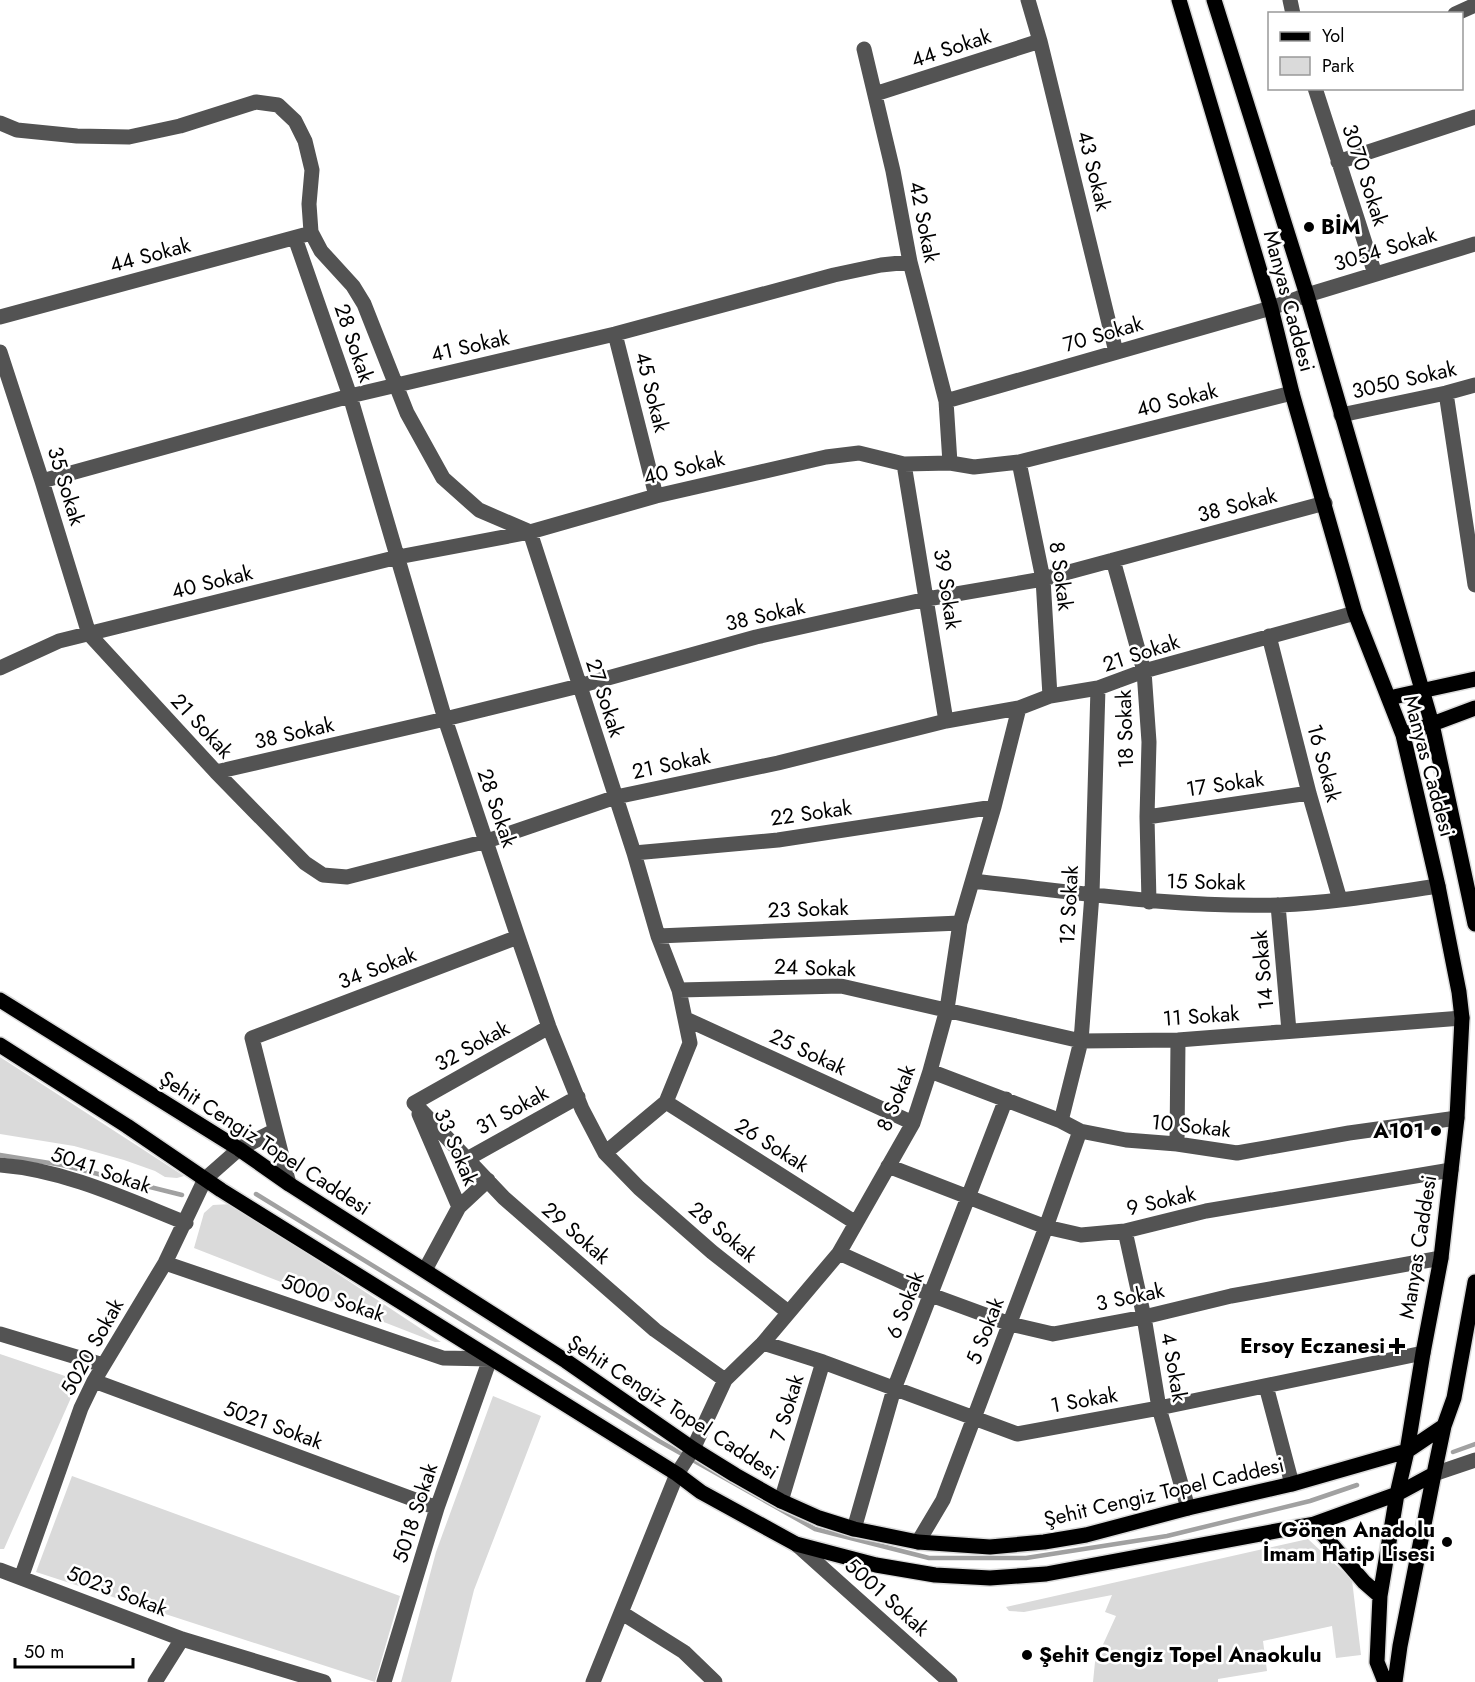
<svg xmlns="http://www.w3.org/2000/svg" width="1475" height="1682" viewBox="0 0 1475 1682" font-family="Jost,sans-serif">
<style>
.green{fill:#dadada}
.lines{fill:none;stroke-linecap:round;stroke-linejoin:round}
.stream{stroke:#a1a1a1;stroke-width:4.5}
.major-casing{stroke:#dbdbdb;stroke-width:18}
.minor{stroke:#535353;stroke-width:15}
.major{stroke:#000;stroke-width:15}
.poi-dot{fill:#000;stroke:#fff;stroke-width:2}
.labels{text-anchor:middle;stroke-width:5;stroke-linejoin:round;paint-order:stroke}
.street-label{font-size:21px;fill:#000;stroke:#fff}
.poi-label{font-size:21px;font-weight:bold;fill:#000;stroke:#fff;text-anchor:end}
</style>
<rect width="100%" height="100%" fill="#fff"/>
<path class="green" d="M0,1057L184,1176L177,1178L165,1177L155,1171L124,1160L74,1146L0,1134Z
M232,1204L441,1342H435L194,1248L204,1213L213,1205Z
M0,1354L68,1377L74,1384L70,1400L4,1549H0Z
M493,1396L541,1416L474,1590L451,1682H401L436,1552Z
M72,1476L400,1596L375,1682L36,1572Z
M1308,1539L1352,1580L1361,1655L1336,1658L1332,1626L1263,1641L1267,1671L1218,1679V1682H1093L1095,1662L1116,1616L1105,1612L1112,1595L1024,1612L1009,1611L1006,1607Z"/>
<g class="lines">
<path class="stream" d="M0,1155L62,1165L182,1195
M256,1194L659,1441L815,1529L929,1558H1026L1167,1536L1310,1501L1357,1485
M1453,1452L1475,1444"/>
<g class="major-casing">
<path id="major" d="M1179,0L1271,308L1292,393L1355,613L1403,735L1438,886L1459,992L1462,1018L1457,1118L1441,1258L1423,1353L1407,1451L1397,1494L1380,1596L1377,1662L1385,1682
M1214,0L1307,295L1432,724L1475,924
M1389,698L1475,679
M1403,735L1475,708
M0,1000L239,1149L289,1184L566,1361L693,1449L735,1475L781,1501L819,1518L854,1529L918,1542L990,1547L1044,1542L1086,1535L1188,1508L1292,1484L1407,1451L1444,1426
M0,1045L127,1126L221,1190L677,1474L701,1492L796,1544L876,1565L935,1575L990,1578L1046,1574L1314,1524L1397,1494L1434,1474
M1314,1524L1364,1582L1380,1596
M1395,1682L1400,1646L1434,1474L1444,1426L1454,1398L1475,1282"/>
</g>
<path class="minor" d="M1028,0L1040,41L1116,352
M1290,0L1293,14
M1455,14L1475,5
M864,49L893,171L910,262L946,401L950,463
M1315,88L1375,274
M875,94L1040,41
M0,123L17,130L77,136L129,137L180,126L256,102L278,105L295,121L305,141L312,170L309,204L311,232L321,251L353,286L364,304L407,413L443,478L479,510L530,532L634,853L658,936L679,990L690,1043L666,1102L605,1153
M1338,162L1475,117
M295,238L350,396L445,719L518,937L549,1027L582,1109L605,1153L639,1188L712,1252L788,1312
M0,317L304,235
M615,334L656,496
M0,352L42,481L89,634L216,772L305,863L323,875L347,877L487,841L616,797L778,763L946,721L1019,708L1050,696L1098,688L1144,671L1355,613
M1446,393L1475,585
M946,401L1271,308L1307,295L1475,244
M1341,415L1446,393L1475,385
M1019,462L1043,579L1050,696
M904,464L946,721
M42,481L350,396L615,334L834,275L881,265L910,262
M1113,560L1144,671L1149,742L1147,817L1149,902
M1269,636L1309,793L1340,900
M0,668L59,641L398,557L530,532L656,496L826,457L859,453L904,464L950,463L974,467L1019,462L1292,393
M216,772L445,719L579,686L756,637L927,599L1043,579L1325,503
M1147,817L1309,793
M634,853L778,840L994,807
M973,881C1074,892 1176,908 1279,905C1332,903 1385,894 1438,886
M1278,905L1289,1031
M658,936L960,923
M679,990L841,986L1081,1041L1178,1040L1462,1018
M686,1019L913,1123
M930,1071L1061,1121L1080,1131L1126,1140L1177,1144L1237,1153L1349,1133L1457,1118
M666,1102L856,1223
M414,1103L504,1198L655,1330L725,1380
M414,1103L549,1027
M419,1114L459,1207
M1061,1121L1081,1041L1092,894L1098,688
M1177,1144L1178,1040
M467,1159L578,1097
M0,1165C65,1170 126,1199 186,1223
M888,1166L1046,1227L1081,1235L1125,1231L1206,1211L1451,1170
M289,1184L252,1038L518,937
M1125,1231L1144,1317L1159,1408L1188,1508
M839,1253L931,1295L1010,1324L1053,1334L1144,1317L1231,1296L1441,1258
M165,1263L443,1358L490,1359L437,1508L384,1682
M425,1270L459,1207L488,1180
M0,1334L103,1365
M763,1343L823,1362L1017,1434L1159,1408L1423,1353
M94,1381L437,1508
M1266,1386L1292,1484
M1434,1474L1475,1460
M781,1501L823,1362
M854,1529L894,1389L1006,1099
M918,1542L943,1500L1046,1227L1080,1131
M796,1544L950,1682
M0,1570L182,1639L324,1682
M21,1578L81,1408L94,1381L165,1263L205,1179L239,1149L274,1131
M622,1613L684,1652L715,1682
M155,1682L182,1639
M593,1682L677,1474L693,1449L725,1380L763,1343L839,1253L913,1123L930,1071L947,1009L960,923L994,807L1019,708"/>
<use href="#major" class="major"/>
</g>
<g class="poi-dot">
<circle cx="1309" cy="227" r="6"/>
<circle cx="1436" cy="1131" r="6"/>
<path d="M1394 1337h6v6h6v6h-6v6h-6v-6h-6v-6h6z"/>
<circle cx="1447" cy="1542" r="6"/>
<circle cx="1027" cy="1655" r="6"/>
</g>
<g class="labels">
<g class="street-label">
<text transform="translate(951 48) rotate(-18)" y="7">44 Sokak</text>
<text transform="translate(1094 171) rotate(76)" y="7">43 Sokak</text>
<text transform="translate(1365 175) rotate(72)" y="7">3070 Sokak</text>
<text transform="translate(924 222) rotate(79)" y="7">42 Sokak</text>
<text transform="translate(1385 249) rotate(-17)" y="7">3054 Sokak</text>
<text transform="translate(150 255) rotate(-15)" y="7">44 Sokak</text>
<text transform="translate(1289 301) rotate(75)" y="7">Manyas Caddesi</text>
<text transform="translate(1103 334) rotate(-16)" y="7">70 Sokak</text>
<text transform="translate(354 343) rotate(71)" y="7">28 Sokak</text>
<text transform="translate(470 346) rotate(-13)" y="7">41 Sokak</text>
<text transform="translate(1404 380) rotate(-13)" y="7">3050 Sokak</text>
<text transform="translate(652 392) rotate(76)" y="7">45 Sokak</text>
<text transform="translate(1177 400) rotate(-14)" y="7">40 Sokak</text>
<text transform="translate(684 468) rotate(-14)" y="7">40 Sokak</text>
<text transform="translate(66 486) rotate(73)" y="7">35 Sokak</text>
<text transform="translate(1237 505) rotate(-15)" y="7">38 Sokak</text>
<text transform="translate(1061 576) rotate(82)" y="7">8 Sokak</text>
<text transform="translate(212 582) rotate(-14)" y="7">40 Sokak</text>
<text transform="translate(947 589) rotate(81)" y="7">39 Sokak</text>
<text transform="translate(765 615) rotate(-13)" y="7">38 Sokak</text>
<text transform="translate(1141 653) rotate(-18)" y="7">21 Sokak</text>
<text transform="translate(605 698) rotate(72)" y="7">27 Sokak</text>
<text transform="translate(202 726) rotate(47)" y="7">21 Sokak</text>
<text transform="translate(1125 729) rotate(-92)" y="7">18 Sokak</text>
<text transform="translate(294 733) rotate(-13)" y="7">38 Sokak</text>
<text transform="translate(1324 763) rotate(75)" y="7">16 Sokak</text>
<text transform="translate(671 764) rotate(-12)" y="7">21 Sokak</text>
<text transform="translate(1429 766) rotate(75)" y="7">Manyas Caddesi</text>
<text transform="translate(1225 784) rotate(-8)" y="7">17 Sokak</text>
<text transform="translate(497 808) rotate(71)" y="7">28 Sokak</text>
<text transform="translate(811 813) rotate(-8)" y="7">22 Sokak</text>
<text transform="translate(1206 882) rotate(1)" y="7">15 Sokak</text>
<text transform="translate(1069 905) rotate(-87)" y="7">12 Sokak</text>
<text transform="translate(808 909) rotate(-2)" y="7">23 Sokak</text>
<text transform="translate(377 968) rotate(-21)" y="7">34 Sokak</text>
<text transform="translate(815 968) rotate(2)" y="7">24 Sokak</text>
<text transform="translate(1263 970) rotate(-95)" y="7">14 Sokak</text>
<text transform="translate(1201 1016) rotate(-4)" y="7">11 Sokak</text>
<text transform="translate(472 1046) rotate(-29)" y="7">32 Sokak</text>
<text transform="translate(808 1052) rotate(25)" y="7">25 Sokak</text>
<text transform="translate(896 1098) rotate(-68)" y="7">8 Sokak</text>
<text transform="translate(512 1110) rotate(-29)" y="7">31 Sokak</text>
<text transform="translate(1191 1126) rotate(6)" y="7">10 Sokak</text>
<text transform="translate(265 1143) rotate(33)" y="7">Şehit Cengiz Topel Caddesi</text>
<text transform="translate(772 1145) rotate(32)" y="7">26 Sokak</text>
<text transform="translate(456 1147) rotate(67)" y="7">33 Sokak</text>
<text transform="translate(101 1170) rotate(19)" y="7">5041 Sokak</text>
<text transform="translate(1161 1201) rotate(-13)" y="7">9 Sokak</text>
<text transform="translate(723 1232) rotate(40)" y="7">28 Sokak</text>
<text transform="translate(576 1233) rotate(41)" y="7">29 Sokak</text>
<text transform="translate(1418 1247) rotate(-81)" y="7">Manyas Caddesi</text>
<text transform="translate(1130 1297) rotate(-12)" y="7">3 Sokak</text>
<text transform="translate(333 1298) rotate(19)" y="7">5000 Sokak</text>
<text transform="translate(905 1305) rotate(-69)" y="7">6 Sokak</text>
<text transform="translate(985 1331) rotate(-69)" y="7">5 Sokak</text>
<text transform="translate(92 1347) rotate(-61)" y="7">5020 Sokak</text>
<text transform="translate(1174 1367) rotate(80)" y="7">4 Sokak</text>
<text transform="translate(1084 1400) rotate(-10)" y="7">1 Sokak</text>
<text transform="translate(673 1407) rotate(33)" y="7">Şehit Cengiz Topel Caddesi</text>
<text transform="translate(787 1408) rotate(-73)" y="7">7 Sokak</text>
<text transform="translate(273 1425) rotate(20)" y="7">5021 Sokak</text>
<text transform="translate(1164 1492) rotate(-13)" y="7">Şehit Cengiz Topel Caddesi</text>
<text transform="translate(415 1513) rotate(-72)" y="7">5018 Sokak</text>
<text transform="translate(117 1591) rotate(21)" y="7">5023 Sokak</text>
<text transform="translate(887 1597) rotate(42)" y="7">5001 Sokak</text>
</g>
<g class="poi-label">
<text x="1321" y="234" text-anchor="start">BİM</text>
<text x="1424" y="1138">A101</text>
<text x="1385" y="1353">Ersoy Eczanesi</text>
<text x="1435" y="1537">Gönen Anadolu<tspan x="1435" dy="24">İmam Hatip Lisesi</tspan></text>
<text x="1039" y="1662" text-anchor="start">Şehit Cengiz Topel Anaokulu</text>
</g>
</g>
<rect x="1268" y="12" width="195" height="78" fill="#ffffff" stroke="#999999" stroke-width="1.5"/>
<rect x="1280" y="32" width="30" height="9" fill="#000000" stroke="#999999" stroke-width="1.5"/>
<text x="1322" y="42" font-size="18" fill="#000000">Yol</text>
<rect x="1280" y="57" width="30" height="18" fill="#dadada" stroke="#999999" stroke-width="1.5"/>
<text x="1322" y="72" font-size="18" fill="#000000">Park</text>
<path d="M15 1658v9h118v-9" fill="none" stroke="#000000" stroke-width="3"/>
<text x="24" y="1658" font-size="18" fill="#000000" stroke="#ffffff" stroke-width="4.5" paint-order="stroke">50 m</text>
</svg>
